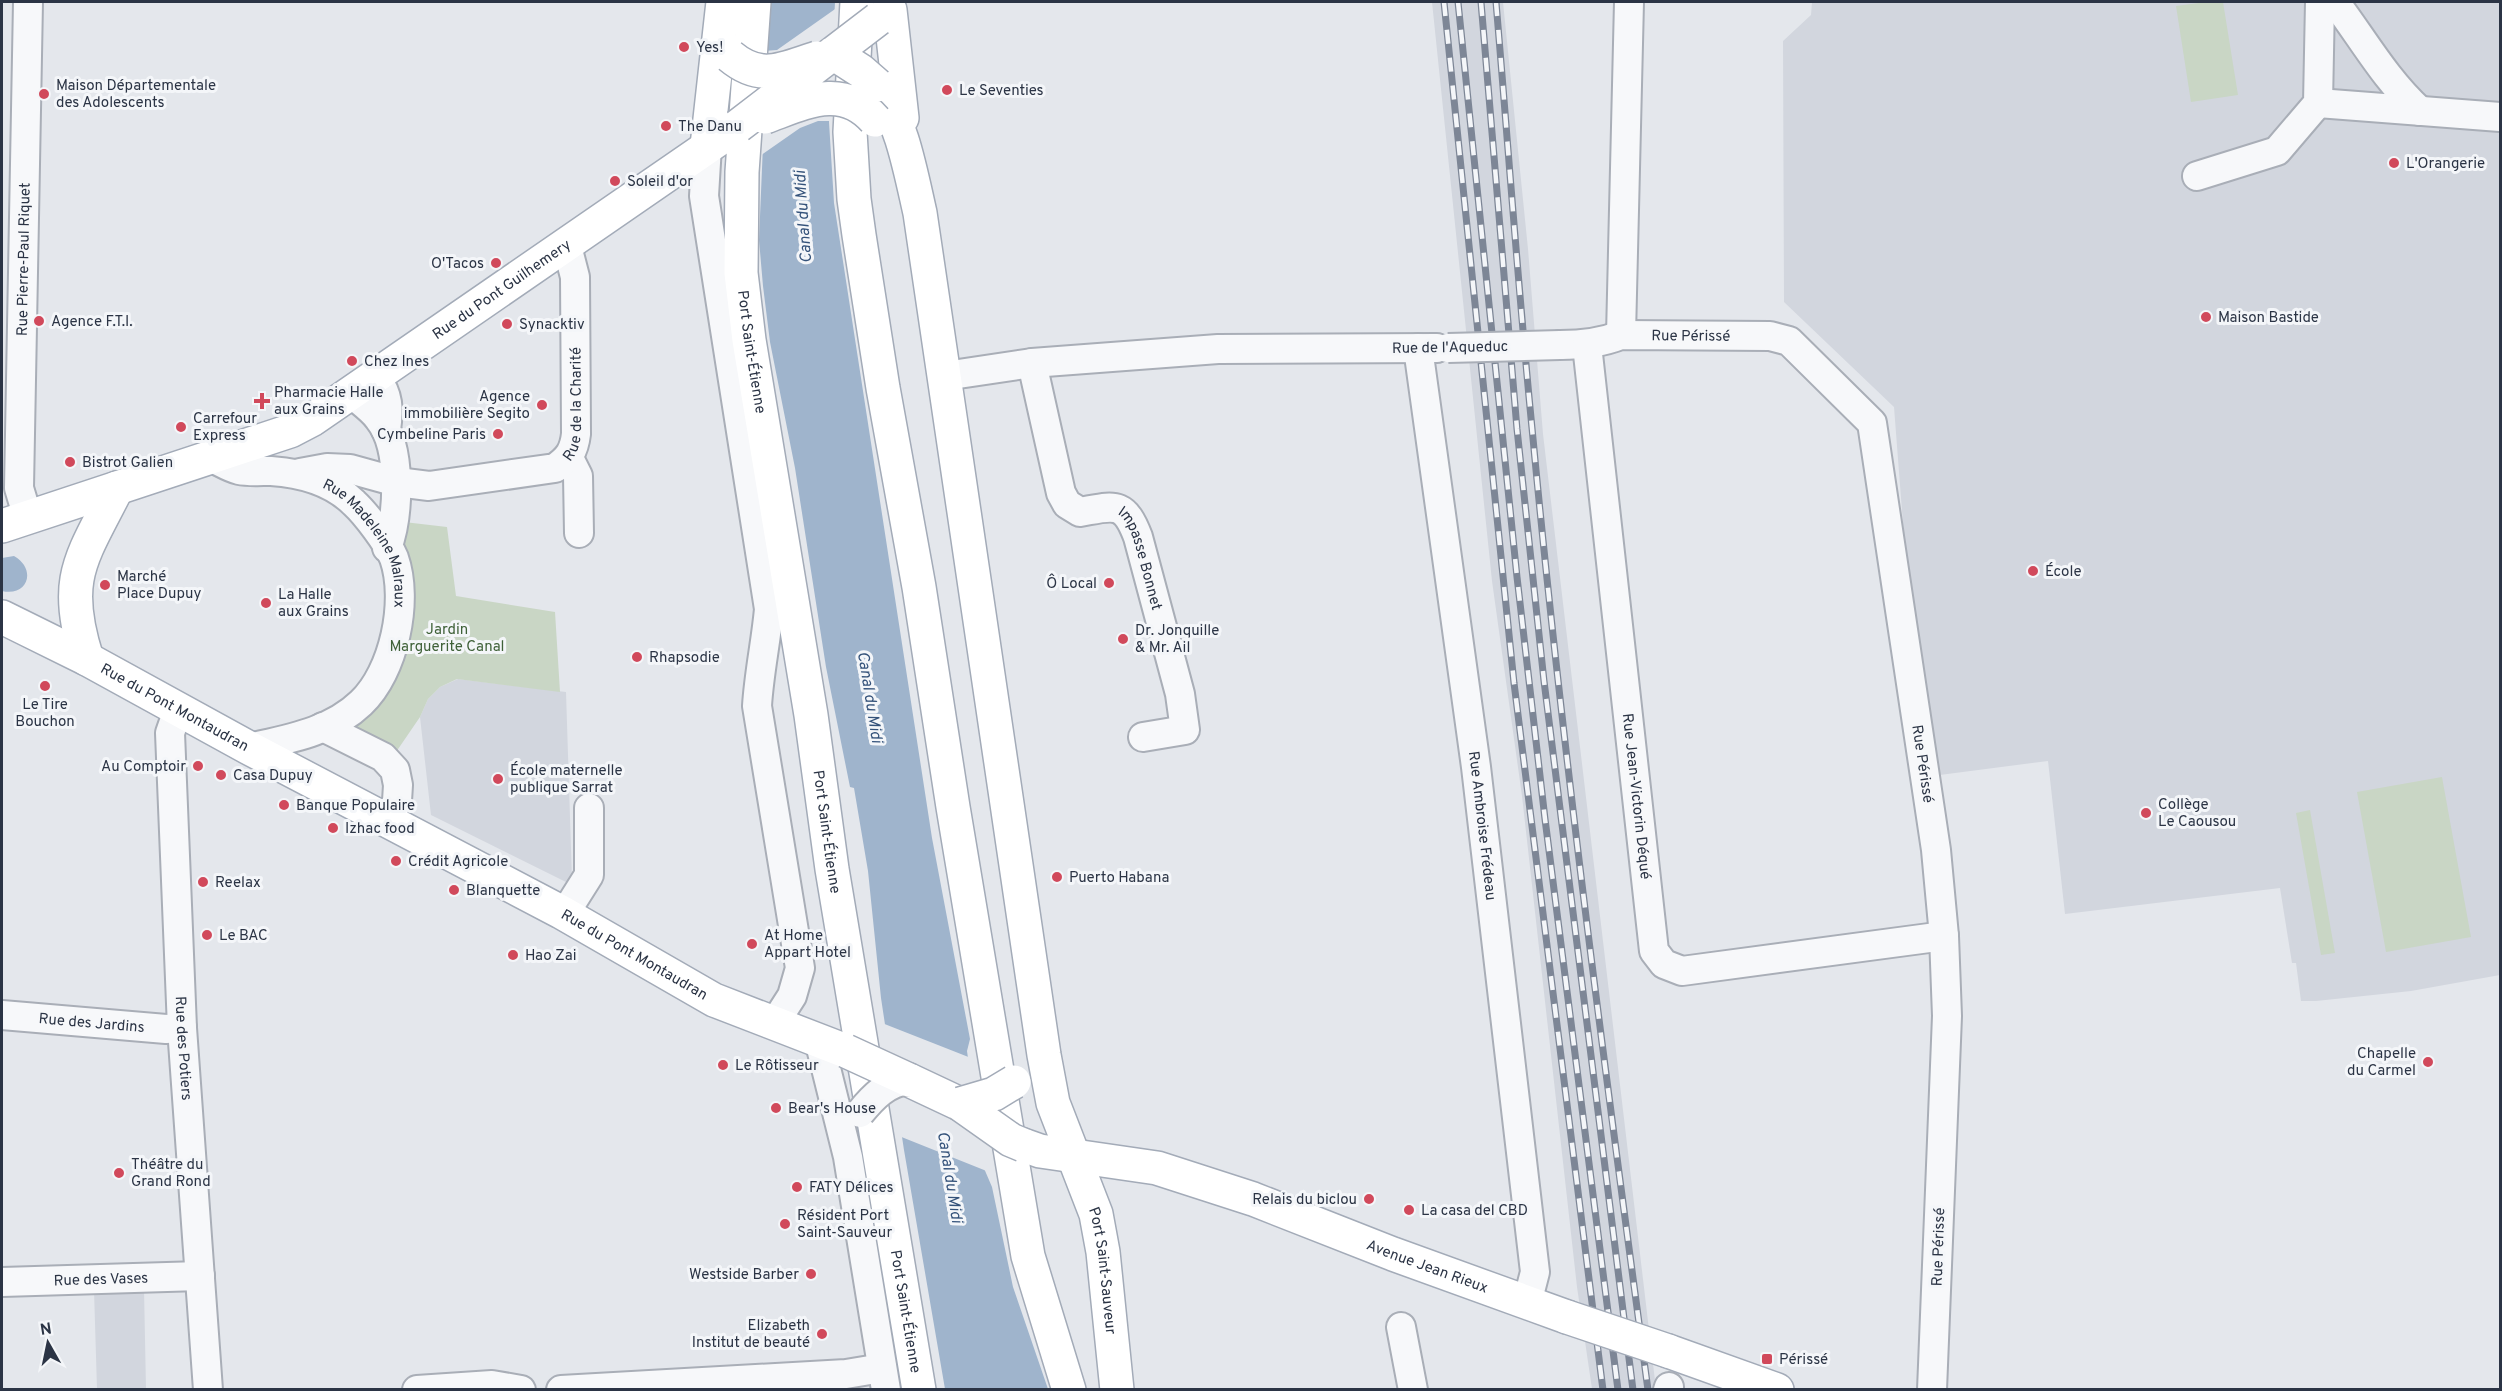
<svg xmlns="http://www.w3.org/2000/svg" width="2502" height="1391" viewBox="0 0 2502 1391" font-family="Overpass,sans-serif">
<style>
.built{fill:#d2d6de}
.green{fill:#c9d6c5}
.water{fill:#9fb4cc}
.pier{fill:#e4e7ec}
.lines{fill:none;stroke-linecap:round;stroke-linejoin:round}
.minor-casing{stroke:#a9aeb7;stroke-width:32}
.major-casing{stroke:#a3abb8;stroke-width:36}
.minor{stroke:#f7f8fa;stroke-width:28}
.major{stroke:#fff;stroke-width:33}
.rail-casing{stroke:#7d8696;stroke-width:7}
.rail{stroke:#f4f6f9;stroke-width:4.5;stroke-dasharray:14;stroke-linecap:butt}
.minor-bridge-casing{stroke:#a9aeb7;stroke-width:32;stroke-linecap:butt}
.major-bridge-casing{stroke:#a3abb8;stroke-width:36;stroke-linecap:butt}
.minor-bridge{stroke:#f7f8fa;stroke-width:28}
.major-bridge{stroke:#fff;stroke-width:33}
.poi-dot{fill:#d1495b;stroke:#f4f6f9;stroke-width:2}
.labels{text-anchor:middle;stroke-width:6;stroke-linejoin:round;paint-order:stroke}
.poi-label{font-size:15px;fill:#2b3445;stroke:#f4f6f9;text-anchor:start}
.street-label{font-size:15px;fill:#2b3445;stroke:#f4f6f9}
.park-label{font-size:15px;fill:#3f6138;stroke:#f4f6f9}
.water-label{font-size:16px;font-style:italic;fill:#34527a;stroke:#f4f6f9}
</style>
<rect width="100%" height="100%" fill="#e4e7ec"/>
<path class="built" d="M1432,2H1503L1528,249L1543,434L1656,1389H1592L1577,1287L1522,796L1492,581Z
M1812,2H2500V975L2411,991L2316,1001H2301L2296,963H2292L2280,888L2065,914L2048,761L1932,776L1920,693L1903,524L1894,407L1784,302L1783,41L1811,15Z
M458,679L566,692L572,880L568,883L431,815L420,717L428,699L440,687Z
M144,1289L146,1389H97L94,1290Z"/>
<path class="green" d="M2206,2H2223L2238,95L2191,102L2176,6Z
M404,522L447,527L456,596L555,612L560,692L457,679L440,687L428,699L420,717L394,755L346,723L373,698L396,542Z
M2442,777L2471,937L2386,952L2357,792Z
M2310,810L2335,953L2321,955L2296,813Z"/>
<path class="water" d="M769,2H835L829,122L834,203L932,838L970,1039L967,1051L983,1166L992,1187L1013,1287L1048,1389H945L904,1150L881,998L868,871L854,788L850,787L826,667L795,468L770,342L763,286L759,240Z
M14,556C37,569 28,597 2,591V558Z"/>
<path class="pier" d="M838,7L832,121H818L800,128L760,156L764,51L777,50Z
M882,1023L971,1058L986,1165L989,1172L899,1136Z"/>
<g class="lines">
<g class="minor-casing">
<g id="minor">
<path d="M2335,2C2363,39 2385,79 2420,111"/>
<path d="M2318,103L2500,117"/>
<path d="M707,146L704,196L769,609C766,642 759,673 757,706L800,968L792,996L774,1024"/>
<path d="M2197,176L2277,151L2318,103L2320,2"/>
<path d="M1621,335L1629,2"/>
<path id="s1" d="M1560,345C1582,345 1601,343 1621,335L1770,336L1789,341L1872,423L1936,850L1944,936L1947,1016L1932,1390"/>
<path id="s2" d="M1587,345L1654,951L1664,964L1682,971L1944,936"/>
<path id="s3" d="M1418,348L1476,767L1535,1272L1527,1303"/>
<path id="s4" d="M1032,363L1061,493L1067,504L1080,512C1114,506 1124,500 1138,537L1180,694L1185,730L1143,737"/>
<path d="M945,376L1032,363L1218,349L1437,348"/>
<path d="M376,378C389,395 389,409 386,430"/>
<path d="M352,394C361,402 372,409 379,419C402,447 399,516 387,548"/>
<path id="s5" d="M210,457C219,461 230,468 239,470C249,472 261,471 271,471C301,473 332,481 354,503C366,514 388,543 394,558C409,601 394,672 361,703C331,732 288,739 249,748"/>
<path d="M569,458L578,476L579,533"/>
<path id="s6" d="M300,473L327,468L350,469L397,482L429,486L555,468C569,458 574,451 576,434L575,277L567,246"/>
<path id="s7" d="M28,518L19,488L28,2"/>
<path id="s8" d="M178,710L170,733L182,1028L208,1390"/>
<path d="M323,727L383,757L395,770L398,785L397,801L388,822"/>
<path d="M561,912L572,902L589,875V808"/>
<path id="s9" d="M2,1015L166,1029L182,1028"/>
<path d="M819,1040L848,1157L886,1390"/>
<path id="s10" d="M2,1282L200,1276"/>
<path d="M1401,1327L1413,1390"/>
<path d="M417,1390L492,1385L521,1390"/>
<path d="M561,1390L846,1374L882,1368"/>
<path d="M1668,1390L1669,1387"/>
</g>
</g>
<g class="major-casing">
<g id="major">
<path id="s11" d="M754,2L742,172L741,273L749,340L811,715L832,869L919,1390"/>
<path d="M857,2L850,132L854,199L859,235L883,388L919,587L953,807L1028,1256L1069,1390"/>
<path d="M890,10L902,118"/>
<path id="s12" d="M877,85C902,123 910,169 920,213L1044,1055L1053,1103L1096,1214L1103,1252L1117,1390"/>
<path d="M707,146L723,2"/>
<path id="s13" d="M2,526L290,431L313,419L738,126"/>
<path id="s14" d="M2,617L87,659L249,748L561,912L714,1000L846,1051"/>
<path d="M87,659C61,578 82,558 117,488"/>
<path d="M909,1080L960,1104"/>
<path id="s15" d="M1023,1145L1040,1151L1157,1168L1253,1199L1393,1254L1567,1317"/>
<path d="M1668,1351L1777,1390"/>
</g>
</g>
<use href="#minor" class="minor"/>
<use href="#major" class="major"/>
<g class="rail-casing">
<path id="rail" d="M1444,2L1514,683L1603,1390
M1458,2L1517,577L1545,819L1618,1390
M1481,2L1517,429L1544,681L1633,1390
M1496,2C1508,144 1518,286 1532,428C1562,749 1605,1070 1648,1390"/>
</g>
<use href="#rail" class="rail"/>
<g class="minor-bridge-casing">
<path id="minor-bridge" d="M1448,348L1560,345
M860,1113C873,1097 887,1082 909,1080"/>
</g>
<g class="major-bridge-casing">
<path id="major-bridge" d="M833,53L861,71L877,85
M730,56C761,82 782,69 817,58
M765,117C804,103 842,82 875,120
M738,126L878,19
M846,1051L909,1080
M960,1104L1011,1140L1023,1145
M960,1104L994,1094L1014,1082
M1567,1317L1668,1351"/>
</g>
<use href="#minor-bridge" class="minor-bridge"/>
<use href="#major-bridge" class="major-bridge"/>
</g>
<g class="poi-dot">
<circle cx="684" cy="47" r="6"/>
<circle cx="947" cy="90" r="6"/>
<circle cx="44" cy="94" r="6"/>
<circle cx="666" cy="126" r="6"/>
<circle cx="2394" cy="163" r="6"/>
<circle cx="615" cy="181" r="6"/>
<circle cx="496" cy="263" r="6"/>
<circle cx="2206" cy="317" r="6"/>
<circle cx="39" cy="321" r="6"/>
<circle cx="507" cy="324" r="6"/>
<circle cx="352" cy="361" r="6"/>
<path d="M259 392h6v6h6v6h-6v6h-6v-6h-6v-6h6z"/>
<circle cx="542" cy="405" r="6"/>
<circle cx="181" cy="427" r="6"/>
<circle cx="498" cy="434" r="6"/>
<circle cx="70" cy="462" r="6"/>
<circle cx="2033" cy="571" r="6"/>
<circle cx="1109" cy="583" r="6"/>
<circle cx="105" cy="585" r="6"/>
<circle cx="266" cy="603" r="6"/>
<circle cx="1123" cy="639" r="6"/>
<circle cx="637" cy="657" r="6"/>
<circle cx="45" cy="686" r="6"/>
<circle cx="198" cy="766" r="6"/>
<circle cx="221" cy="775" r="6"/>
<circle cx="498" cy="779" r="6"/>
<circle cx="284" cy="805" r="6"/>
<circle cx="2146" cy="813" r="6"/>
<circle cx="333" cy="828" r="6"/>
<circle cx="396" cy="861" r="6"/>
<circle cx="1057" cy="877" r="6"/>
<circle cx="203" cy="882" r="6"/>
<circle cx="454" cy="890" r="6"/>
<circle cx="207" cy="935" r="6"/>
<circle cx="752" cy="944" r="6"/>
<circle cx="513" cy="955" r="6"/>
<circle cx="2428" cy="1062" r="6"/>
<circle cx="723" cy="1065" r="6"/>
<circle cx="776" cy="1108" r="6"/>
<circle cx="119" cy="1173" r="6"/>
<circle cx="797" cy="1187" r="6"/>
<circle cx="1369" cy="1199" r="6"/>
<circle cx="1409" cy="1210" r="6"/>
<circle cx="785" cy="1224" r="6"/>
<circle cx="811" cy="1274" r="6"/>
<circle cx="822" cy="1334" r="6"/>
<rect x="1761" y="1353" width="12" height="12" rx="3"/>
</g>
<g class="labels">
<g class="poi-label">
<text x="696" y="52">Yes!</text>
<text x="56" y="90">Maison Départementale<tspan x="56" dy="17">des Adolescents</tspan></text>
<text x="959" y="95">Le Seventies</text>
<text x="678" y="131">The Danu</text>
<text x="2406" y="168">L'Orangerie</text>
<text x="627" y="186">Soleil d'or</text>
<text x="484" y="268" text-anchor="end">O'Tacos</text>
<text x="2218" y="322">Maison Bastide</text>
<text x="51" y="326">Agence F.T.I.</text>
<text x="519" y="329">Synacktiv</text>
<text x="364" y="366">Chez Ines</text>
<text x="274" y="397">Pharmacie Halle<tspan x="274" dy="17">aux Grains</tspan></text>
<text x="530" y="401" text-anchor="end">Agence<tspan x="530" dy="17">immobilière Segito</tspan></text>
<text x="193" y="423">Carrefour<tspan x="193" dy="17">Express</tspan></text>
<text x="486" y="439" text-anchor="end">Cymbeline Paris</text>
<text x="82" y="467">Bistrot Galien</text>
<text x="2045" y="576">École</text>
<text x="117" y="581">Marché<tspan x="117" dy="17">Place Dupuy</tspan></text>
<text x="1097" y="588" text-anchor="end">Ô Local</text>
<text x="278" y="599">La Halle<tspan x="278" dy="17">aux Grains</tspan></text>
<text x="1135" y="635">Dr. Jonquille<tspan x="1135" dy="17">&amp; Mr. Ail</tspan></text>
<text x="649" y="662">Rhapsodie</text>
<text x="45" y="709" text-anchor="middle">Le Tire<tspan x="45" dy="17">Bouchon</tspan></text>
<text x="186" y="771" text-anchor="end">Au Comptoir</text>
<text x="510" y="775">École maternelle<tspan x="510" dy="17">publique Sarrat</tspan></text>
<text x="233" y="780">Casa Dupuy</text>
<text x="2158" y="809">Collège<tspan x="2158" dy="17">Le Caousou</tspan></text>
<text x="296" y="810">Banque Populaire</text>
<text x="345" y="833">Izhac food</text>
<text x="408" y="866">Crédit Agricole</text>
<text x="1069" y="882">Puerto Habana</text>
<text x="215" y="887">Reelax</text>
<text x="466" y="895">Blanquette</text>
<text x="219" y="940">Le BAC</text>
<text x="764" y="940">At Home<tspan x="764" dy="17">Appart Hotel</tspan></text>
<text x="525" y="960">Hao Zai</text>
<text x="2416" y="1058" text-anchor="end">Chapelle<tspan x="2416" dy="17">du Carmel</tspan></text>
<text x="735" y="1070">Le Rôtisseur</text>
<text x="788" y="1113">Bear's House</text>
<text x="131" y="1169">Théâtre du<tspan x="131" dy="17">Grand Rond</tspan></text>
<text x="809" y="1192">FATY Délices</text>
<text x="1357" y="1204" text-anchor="end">Relais du biclou</text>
<text x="1421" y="1215">La casa del CBD</text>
<text x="797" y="1220">Résident Port<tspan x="797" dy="17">Saint-Sauveur</tspan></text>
<text x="799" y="1279" text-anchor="end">Westside Barber</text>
<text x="810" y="1330" text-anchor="end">Elizabeth<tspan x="810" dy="17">Institut de beauté</tspan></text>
<text x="1779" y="1364">Périssé</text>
</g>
<g class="street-label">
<text dy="5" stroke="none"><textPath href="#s7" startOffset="260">Rue Pierre-Paul Riquet</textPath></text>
<text dy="5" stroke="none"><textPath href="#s13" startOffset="558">Rue du Pont Guilhemery</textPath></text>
<text dy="5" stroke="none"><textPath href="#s1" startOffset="132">Rue Périssé</textPath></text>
<text transform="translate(1450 347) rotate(-1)" y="5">Rue de l'Aqueduc</text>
<text dy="5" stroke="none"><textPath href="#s11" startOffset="351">Port Saint-Étienne</textPath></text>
<text dy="5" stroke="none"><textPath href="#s6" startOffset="330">Rue de la Charité</textPath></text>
<text dy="5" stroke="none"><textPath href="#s5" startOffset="196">Rue Madeleine Malraux</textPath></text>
<text dy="5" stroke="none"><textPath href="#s4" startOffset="256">Impasse Bonnet</textPath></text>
<text dy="5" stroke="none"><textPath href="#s14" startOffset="195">Rue du Pont Montaudran</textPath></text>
<text dy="5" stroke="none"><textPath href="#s1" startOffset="692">Rue Périssé</textPath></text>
<text dy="5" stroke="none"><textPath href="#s2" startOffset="454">Rue Jean-Victorin Déqué</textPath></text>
<text dy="5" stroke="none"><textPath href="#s3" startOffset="482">Rue Ambroise Frédeau</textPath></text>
<text dy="5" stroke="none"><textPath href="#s11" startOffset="837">Port Saint-Étienne</textPath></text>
<text dy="5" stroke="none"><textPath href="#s14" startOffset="717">Rue du Pont Montaudran</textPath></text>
<text dy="5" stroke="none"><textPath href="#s9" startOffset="90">Rue des Jardins</textPath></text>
<text dy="5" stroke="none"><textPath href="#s8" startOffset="340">Rue des Potiers</textPath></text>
<text transform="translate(1938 1247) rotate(-88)" y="5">Rue Périssé</text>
<text dy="5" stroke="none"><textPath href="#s15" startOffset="424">Avenue Jean Rieux</textPath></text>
<text dy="5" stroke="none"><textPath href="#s12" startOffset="1212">Port Saint-Sauveur</textPath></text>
<text dy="5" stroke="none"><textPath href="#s10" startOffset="99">Rue des Vases</textPath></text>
<text dy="5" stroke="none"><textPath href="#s11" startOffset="1323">Port Saint-Étienne</textPath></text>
</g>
<g class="park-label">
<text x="447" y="634">Jardin<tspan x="447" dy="17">Marguerite Canal</tspan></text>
</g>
<g class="water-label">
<text transform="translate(802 217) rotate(-94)" y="6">Canal du Midi</text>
<text transform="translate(871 697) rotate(81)" y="6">Canal du Midi</text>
<text transform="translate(951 1177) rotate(81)" y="6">Canal du Midi</text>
</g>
</g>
<rect width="2502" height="1391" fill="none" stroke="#2b3445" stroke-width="6"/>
<g transform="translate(48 1343) rotate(351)" stroke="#f4f6f9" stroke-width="4.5" paint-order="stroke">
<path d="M0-4.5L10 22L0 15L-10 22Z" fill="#2b3445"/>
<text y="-9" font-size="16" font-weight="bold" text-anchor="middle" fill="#2b3445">N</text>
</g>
</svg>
